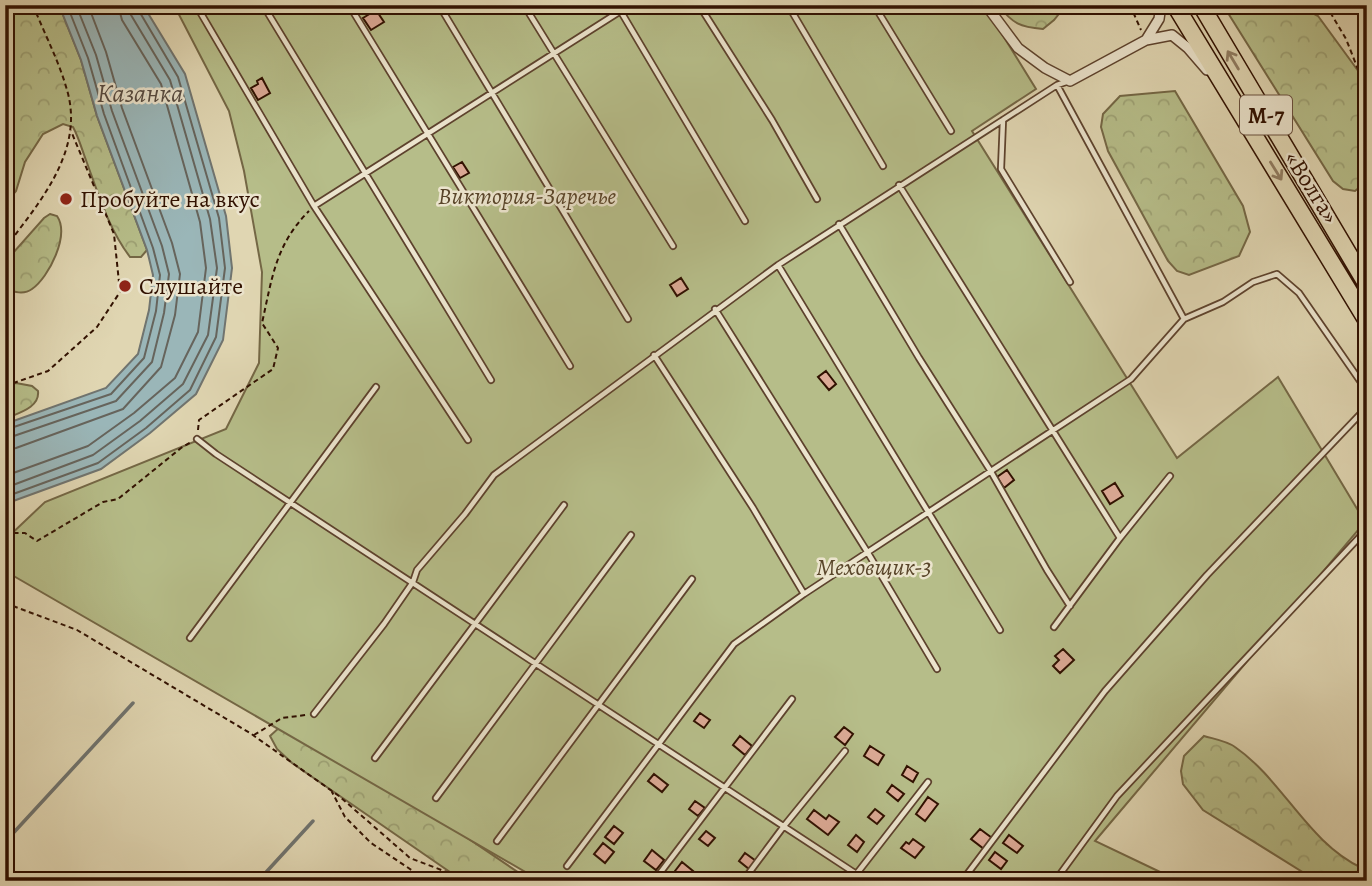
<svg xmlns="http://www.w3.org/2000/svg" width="1372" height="886" viewBox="0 0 1372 886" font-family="Alegreya,serif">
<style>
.forest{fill:url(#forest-crowns);stroke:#746745;stroke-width:2}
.garden{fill:#b6bd89;stroke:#746745;stroke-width:2}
.water{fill:#9ab6b8;stroke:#70746f;stroke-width:2}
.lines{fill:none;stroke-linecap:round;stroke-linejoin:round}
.shore{stroke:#66645c;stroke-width:2}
.stream{stroke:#70746f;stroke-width:3.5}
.building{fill:#dcaa96;stroke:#311101;stroke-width:2}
.lane-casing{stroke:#5d422d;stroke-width:8}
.street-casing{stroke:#5d422d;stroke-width:12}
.highway-casing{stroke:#311101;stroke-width:19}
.path{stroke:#311101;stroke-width:2;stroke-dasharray:5 3.5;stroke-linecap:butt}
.lane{stroke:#ebe4cd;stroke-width:4.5}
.street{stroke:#ebe4cd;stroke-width:9}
.highway{stroke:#e0d6b2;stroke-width:16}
.oneway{stroke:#917d62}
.poi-dot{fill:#8f2418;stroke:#ebe4cd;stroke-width:2.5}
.labels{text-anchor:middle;stroke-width:5;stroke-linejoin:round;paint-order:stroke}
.shield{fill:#ebe4cd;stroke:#69503e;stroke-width:2}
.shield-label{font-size:23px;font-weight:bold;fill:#311101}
.street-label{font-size:24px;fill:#311101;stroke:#ebe4cd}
.park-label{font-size:24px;font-style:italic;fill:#59452a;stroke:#ebe4cd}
.poi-label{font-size:24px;fill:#311101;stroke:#ebe4cd;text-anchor:start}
.water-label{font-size:26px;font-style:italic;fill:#564b41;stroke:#ebe4cd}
</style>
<defs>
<pattern id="forest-crowns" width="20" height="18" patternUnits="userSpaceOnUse" patternTransform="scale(1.75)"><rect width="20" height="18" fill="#b6bd89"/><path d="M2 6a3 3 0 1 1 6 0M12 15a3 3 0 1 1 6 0" fill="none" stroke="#9da174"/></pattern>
</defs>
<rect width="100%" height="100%" fill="#e0d6b2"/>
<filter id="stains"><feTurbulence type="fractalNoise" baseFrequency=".00286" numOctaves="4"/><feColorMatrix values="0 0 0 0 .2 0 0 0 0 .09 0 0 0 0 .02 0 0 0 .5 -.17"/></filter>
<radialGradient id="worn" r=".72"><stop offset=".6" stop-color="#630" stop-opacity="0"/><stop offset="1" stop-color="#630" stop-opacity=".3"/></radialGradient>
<path class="forest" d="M5,5H59L81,60L97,116L147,250L141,257H130C109,229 99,196 87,163C82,150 79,138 73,127L63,124L43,134L25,162L16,191L5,204Z
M998,5H1066L1054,20L1043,29C1020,27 1013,24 998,5Z
M1223,5H1297L1318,16L1367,83V181L1355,191L1343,189L1333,181Z
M1175,91L1243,206L1250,232L1239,256L1189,275L1177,271L1168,261L1108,151L1101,127L1103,114L1120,96Z
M50,214L57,216C70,235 49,277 32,289C24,295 14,292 5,289V262L44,218Z
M16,383L32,386L38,391C40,408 18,413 5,419V385Z
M281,726L311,732L531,881H463L292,763L277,749L270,736Z
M1204,736C1214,739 1227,741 1235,747C1283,780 1308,843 1362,868L1367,867V881H1317L1203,810L1183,784L1181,771L1184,756Z"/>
<path class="garden" d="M174,5H984L1036,89L972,131L1177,458L1278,377L1365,522L1095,841L1179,881H541L5,571V540L45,502L226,429L259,363L262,272L244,171L229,111Z"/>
<path class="water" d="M59,5H143L185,74L226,216L232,268L223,340L196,394L150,433L101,469L5,504V424L106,388L138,354L149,310L153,275L147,250L97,116L81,60Z"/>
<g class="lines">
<path class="shore" d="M5,430L111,394L144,358L156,311L160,275L153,248L104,114L88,58L67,5
M5,439L116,401L152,362L164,313L169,274L162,246L112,111L96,55L76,5
M5,450L16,448L123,409L161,367L175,315L180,274L172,243L122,108L106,52L88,5
M5,476L88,446L134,413L175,378L198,332L206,268L200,222L161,84L122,20L118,5
M5,488L93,455L140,421L183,384L208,335L217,268L210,219L170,80L131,15L129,5
M5,497L98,463L146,428L190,390L216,337L225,268L219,218L178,77L139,11L138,5"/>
<path class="stream" d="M5,842L133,703
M258,881L313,821"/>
</g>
<path class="building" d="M376,10L384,22L371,30L363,18Z
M262,78L270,93L258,100L251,88L258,84L257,81Z
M462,162L469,173L460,178L453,167Z
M681,278L688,289L677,296L670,285Z
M826,371L836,384L829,390L818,377Z
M1007,470L1014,480L1004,488L997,477Z
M1115,483L1123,496L1110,504L1102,491Z
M1063,649L1074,660L1060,673L1053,666L1059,660L1055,656Z
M700,713L710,720L704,728L694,721Z
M844,727L853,734L845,745L835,737Z
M740,736L752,746L745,755L733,745Z
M870,746L884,755L878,765L864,756Z
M907,766L918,773L913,782L902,775Z
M654,774L668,785L662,792L648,781Z
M892,785L904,794L898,801L887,792Z
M928,797L938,804L925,821L916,814Z
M695,801L705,808L698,816L689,809Z
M875,809L884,816L877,824L868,817Z
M814,810L826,819L829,815L839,822L828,835L807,819Z
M614,826L623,833L614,844L605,837Z
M980,829L992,838L984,849L971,839Z
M706,831L715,838L708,846L699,839Z
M856,835L864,842L857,852L848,845Z
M1009,835L1023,846L1017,853L1003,843Z
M913,839L924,847L915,858L901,848L906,842L909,844Z
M603,843L614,852L605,863L594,854Z
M652,850L664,860L656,870L644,861Z
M995,852L1007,861L1001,869L989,860Z
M745,853L756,861L749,869L739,861Z
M682,862L693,871L686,880L675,871Z"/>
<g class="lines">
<g class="lane-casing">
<path id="lane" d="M196,5L314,206L468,440
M263,5L491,380
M349,5L570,366
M439,5L628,319
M524,5L673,246
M617,5L745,221
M699,5L772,120L817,199
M788,5L883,166
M874,5L951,131
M1003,120L1001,169L1070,282
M899,185L1120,538
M314,206L630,5
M839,224L919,358L990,470L1047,570L1070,606
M778,265L1000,630
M715,309L868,553L937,669
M1184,319L1223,302L1253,282L1277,274L1299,293L1367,391
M654,355L753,508L804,594
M197,439L216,454L867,881
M1054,627L1120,538L1170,476
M190,638L376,387
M314,714L384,624L413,582L417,570L465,514L494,475L778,265L1057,85L1069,81
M375,758L564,505
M436,798L631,535
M497,841L692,579
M567,866L734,644L804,594L1131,379L1184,319L1057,85
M654,881L792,699
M743,881L784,826L845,751
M851,881L928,782
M962,881L1105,691L1207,575L1367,407
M1055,881L1117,796L1367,529
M1085,881C1099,876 1111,877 1126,881"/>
</g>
<g class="street-casing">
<path id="street" d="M986,5L1018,48L1045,68L1070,81L1146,40L1172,35L1188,48L1207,70
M1146,40L1159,19L1161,5"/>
</g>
<g class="highway-casing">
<path id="highway" d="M1175,5L1367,321
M1201,5L1367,285"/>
</g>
<path class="path" d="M1130,5L1141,30
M1326,5L1346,39L1367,92
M5,248C39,203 85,151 67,90C59,61 44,33 33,5
M5,386L48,371L97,327L120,292L114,234L71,131
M198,430L199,420L273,369L278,348L262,323C272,279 275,245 309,211
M5,533H25L37,541L103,502L118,499L181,448L191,442
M5,603L77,630L250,733L339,796L410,858L470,881
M254,735L282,718L306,715
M331,790L345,817L371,843L428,881
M548,881L561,871"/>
<use href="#lane" class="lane"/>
<use href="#street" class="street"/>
<use href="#highway" class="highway"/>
</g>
<defs><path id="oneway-shaft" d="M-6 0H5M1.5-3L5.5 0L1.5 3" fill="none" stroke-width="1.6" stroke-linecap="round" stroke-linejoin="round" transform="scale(1.75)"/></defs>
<g class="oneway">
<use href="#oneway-shaft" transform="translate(1233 60) rotate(-121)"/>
<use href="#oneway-shaft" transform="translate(1276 171) rotate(58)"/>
</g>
<g class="poi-dot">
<circle cx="66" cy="199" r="7"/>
<circle cx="125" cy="286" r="7"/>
</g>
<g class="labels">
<rect class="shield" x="1240" y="95.5" width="52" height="39" rx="5"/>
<g class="shield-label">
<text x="1266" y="123">М-7</text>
</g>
<g class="street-label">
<text transform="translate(1312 187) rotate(58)" y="8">«Волга»</text>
</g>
<g class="park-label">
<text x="527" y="204">Виктория-Заречье</text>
<text x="874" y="575">Меховщик-3</text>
</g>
<g class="poi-label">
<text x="80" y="207">Пробуйте на вкус</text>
<text x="139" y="294">Слушайте</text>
</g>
<g class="water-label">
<text x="140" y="102">Казанка</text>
</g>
</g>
<rect width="1372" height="886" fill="none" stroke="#e0d6b2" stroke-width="28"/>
<rect x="7" y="7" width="1358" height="872" fill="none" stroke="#311101" stroke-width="3.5"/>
<rect x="14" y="14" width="1344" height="858" fill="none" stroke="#311101" stroke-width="2"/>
<rect width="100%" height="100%" filter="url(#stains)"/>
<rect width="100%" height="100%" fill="url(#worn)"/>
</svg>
